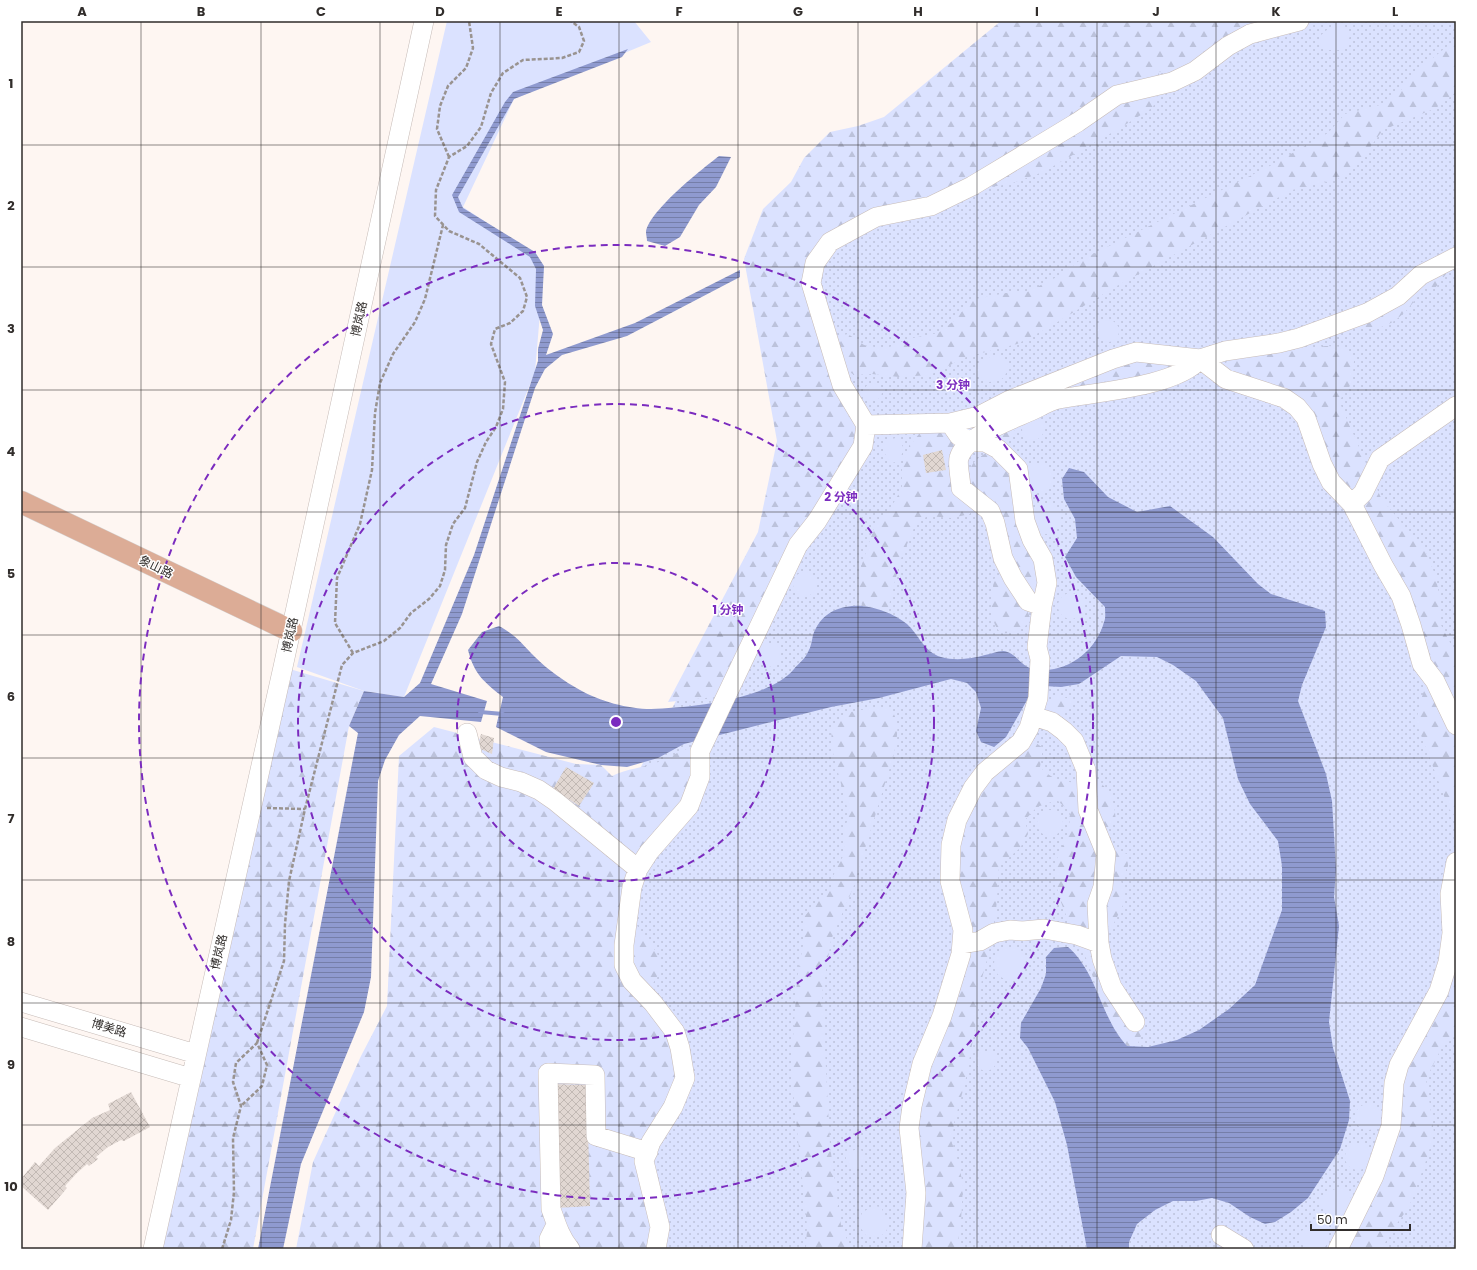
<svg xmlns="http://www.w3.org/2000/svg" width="1477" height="1270" viewBox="0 0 1477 1270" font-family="Poppins,'Noto Sans SC',sans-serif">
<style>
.grass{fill:url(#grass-dots)}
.forest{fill:url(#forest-firs)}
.park{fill:#dbe2ff}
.water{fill:url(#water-rules)}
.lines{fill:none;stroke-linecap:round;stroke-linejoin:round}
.stream{stroke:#8f9acf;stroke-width:4}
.building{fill:url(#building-cross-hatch)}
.minor-casing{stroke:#c7bcb8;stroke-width:20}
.major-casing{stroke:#d6d5d5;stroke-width:23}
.path{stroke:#999390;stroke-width:2.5;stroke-dasharray:4 2;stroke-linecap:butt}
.minor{stroke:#fff;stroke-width:19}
.major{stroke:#dcac96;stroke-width:22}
.grid{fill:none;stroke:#312d2b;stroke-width:1;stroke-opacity:0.55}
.ring{fill:none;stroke:#7b2cbf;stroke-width:2;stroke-dasharray:7 5}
.labels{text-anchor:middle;stroke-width:3;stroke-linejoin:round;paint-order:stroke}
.street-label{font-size:12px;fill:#312d2b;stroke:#fff}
.centre{fill:#7b2cbf;stroke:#fff;stroke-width:2}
.ring-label{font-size:12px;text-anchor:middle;font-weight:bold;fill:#7b2cbf;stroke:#fff;stroke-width:3;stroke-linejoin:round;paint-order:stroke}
.neatline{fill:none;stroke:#312d2b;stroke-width:1.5}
.grid-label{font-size:13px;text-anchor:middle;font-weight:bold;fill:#312d2b}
</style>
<defs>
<pattern id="grass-dots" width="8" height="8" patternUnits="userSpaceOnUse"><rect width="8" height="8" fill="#dbe2ff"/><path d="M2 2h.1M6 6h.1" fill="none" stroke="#bcc2db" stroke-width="1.8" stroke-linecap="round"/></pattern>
<pattern id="forest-firs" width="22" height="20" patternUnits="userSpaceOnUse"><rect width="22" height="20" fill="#dbe2ff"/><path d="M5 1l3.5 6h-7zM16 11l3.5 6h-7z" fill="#bcc2db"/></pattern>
<pattern id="water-rules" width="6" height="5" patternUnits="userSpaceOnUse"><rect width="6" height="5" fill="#8f9acf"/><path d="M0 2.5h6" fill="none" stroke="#757ea8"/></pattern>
<pattern id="building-cross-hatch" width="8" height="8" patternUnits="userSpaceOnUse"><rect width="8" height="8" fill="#e1d7d2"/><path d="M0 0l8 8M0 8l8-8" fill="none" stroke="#c2b9b4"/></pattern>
</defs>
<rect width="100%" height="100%" fill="#fef6f2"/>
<path class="grass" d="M1255,21H1456V1249H607L635,778L764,535L782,445L753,258Z"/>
<path class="forest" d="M1001,21H1275L1181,70L1173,73L1159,72L1157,100L1152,108L1120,128L1043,172L1010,184L990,187L974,180L832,235C810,251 803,255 803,283L855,424V434L842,465L723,688L715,697L668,702L758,532L777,441L744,259L763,209L791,182L804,158L830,132L858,126L884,117Z
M1456,39V92L1436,108L1383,130L1361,159L1338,179L1292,190L1115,287L1046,329L1017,344L966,357L930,375L899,377L872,374L854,375L846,369L836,344L839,336L848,334L864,345L885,349L908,339L938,333L955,320L971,300L1006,293H1025L1061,275L1079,261L1268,167L1328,133L1345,114L1380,105L1401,90L1416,72Z
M1430,258H1441L1446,274L1435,288L1425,287C1411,306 1392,334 1364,327L1357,313C1370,305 1383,297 1394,287C1406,275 1414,264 1430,258Z
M1326,346L1344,347L1354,361L1352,383L1339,401L1381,498L1428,555L1436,578L1441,604V625L1456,654V817L1449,809L1416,722L1421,700L1433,662L1408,594L1333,470L1308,407L1295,394L1231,371L1225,365L1229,357Z
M1132,358L1193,359L1019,423L1007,444L968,431L965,426Z
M929,431L946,432L954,442L956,449L950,481L963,500L970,505V514L951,518L928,516L916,523L900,561L887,613L873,607L862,606L859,589L860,570L874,528L893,504L902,488V467L908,448L919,434Z
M986,453L1007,465L1039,562L1038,600L1030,598L970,485C968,468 971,462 986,453Z
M1002,574L1026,608L1031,620C1022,631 1014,634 1001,633C987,619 992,597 994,579Z
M283,667L364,691L349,726L253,1249H153Z
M1057,696L1071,699V705L1061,715H1051L1045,708L1049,701Z
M878,707L890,708C901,722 897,737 894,754L853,888L831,940L822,994L830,1146L841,1225L851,1249H806L807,1226L791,1070L797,980L803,945L804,917L816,903L831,888L835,870L845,853L844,831L849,815L831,745L832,727L845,713Z
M434,727L576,764L601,765L612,776C628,768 645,768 661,761C673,756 683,748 696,747L707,759L640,880L636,924C659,959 674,959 642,998L670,1042L677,1077L650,1131L652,1222L649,1249H296L313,1162L361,1056L387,1006L399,756Z
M1036,743L1043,748L1040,767C1058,786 1075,783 1099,781C1113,795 1114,801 1116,821L1102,834C1108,846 1114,850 1127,854L1128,866L1121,881L1126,899L1109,933V948L1126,997L1146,1023L1137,1046H1127C1103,1020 1097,984 1084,953C1072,926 1057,903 1055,873C1054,857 1065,845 1069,830C1070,825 1069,818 1070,812L1057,800L1037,807L1025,820L1028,834L1020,848L999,866L996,912L988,956L982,978L976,1023L965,1083L954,1123L952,1143L959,1164L963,1186L961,1220L958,1241L963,1249H920L916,1124L925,1078L963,970L959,885L962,832L973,806L990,781L1025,748Z
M1456,828V1035L1441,1049L1426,1079L1434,1133L1427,1158L1409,1207L1390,1233L1382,1249H1342L1367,1207L1394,1062L1436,980L1445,925L1438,893L1439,877L1447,871Z"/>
<path class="park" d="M447,21H634L651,42L514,99L463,207L504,234L544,266L535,372L404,697L364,691L297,667Z
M1339,24L1346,28L1351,33L1347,44L1340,50H1327L1321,45L1320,36L1329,28Z
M1097 331a11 11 0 1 1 22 0a11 11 0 1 1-22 0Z
M992,356L1001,357L1008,363C1007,379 1001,382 986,382L977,374L975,369L981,361Z
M864 392a9 9 0 1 1 18 0a9 9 0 1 1-18 0Z
M1022 429a11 11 0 1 1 22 0a11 11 0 1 1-22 0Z
M896,438L901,443L904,449L899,461L892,463C882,452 878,442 896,438Z
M1033,463C1051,464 1059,475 1047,491L1039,493L1031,492L1027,486L1026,467Z
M1031 519a15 15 0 1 1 30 0a15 15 0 1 1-30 0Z
M793 584a12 12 0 1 1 24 0a12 12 0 1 1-24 0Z
M1058 606a13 13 0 1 1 26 0a13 13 0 1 1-26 0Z
M765,644H775L780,648L779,660L770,667L763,665L754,656Z
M1037 823a13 13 0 1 1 26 0a13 13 0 1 1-26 0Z
M994 964a16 16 0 1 1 32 0a16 16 0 1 1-32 0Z
M976 1061a10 10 0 1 1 20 0a10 10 0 1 1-20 0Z
M1355 1117a13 13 0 1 1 26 0a13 13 0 1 1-26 0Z
M1345 1157a13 13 0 1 1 26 0a13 13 0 1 1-26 0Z
M854,1150H861L865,1156L860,1168L854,1170C848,1166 845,1161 846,1154Z
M1340,1187L1348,1192L1352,1200L1346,1214C1332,1218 1323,1217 1320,1201L1328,1192Z
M872,1206L881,1207L889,1224L885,1234L874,1237H867L858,1224L862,1213Z
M1315,1224L1324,1225L1328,1233L1326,1246L1321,1249H1306L1299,1241V1232Z"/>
<path class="water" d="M628,49L622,57L514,99L458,197L463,208L535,252L544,266L542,305L553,334L546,355L635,323L740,270V277L627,336L562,355L545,369L535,388L462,614L431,684L487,701L481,722L420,716L399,735L385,760L378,781L371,977L364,1012L301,1164L283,1249H258L358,733L349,726L364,691L404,697L420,683L474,555L538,361V349L543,330L535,306L536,269L530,257L459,212L452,195L505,102L513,92Z
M719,156L731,157L716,187L699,205L680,237L665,246L647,241C647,238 646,235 646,232C649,211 702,169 719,156Z
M1069,468L1084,472L1108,497L1137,512L1170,506L1213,537L1258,584L1271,594L1325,611L1326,627L1302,685L1298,701L1326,774L1332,801L1336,869L1334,897L1339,926L1329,1022L1333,1048L1350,1101L1349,1120L1340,1149L1308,1198L1291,1212L1275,1222L1265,1224L1250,1217L1229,1203L1212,1198L1196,1201H1173L1155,1210L1137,1224L1129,1242V1249H1087L1067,1145L1055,1102L1028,1048L1020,1038L1021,1023L1041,988L1046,974V957L1054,948L1068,947C1098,973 1100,1017 1127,1046L1148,1047L1177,1040L1199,1030L1229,1009L1255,985L1282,910V866L1278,841L1250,804L1238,779L1223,718L1196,681L1173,665L1157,657L1121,656L1079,684L1061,687L1044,686L1030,695L1006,737L994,747L981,742L976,731L981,708L976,692L967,683L951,679L879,698L831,707L684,744L658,758L627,767L601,765L546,752L496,727L503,697C484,682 474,674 468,650L482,632L499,626C517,636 521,643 535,657C548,670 564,681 580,690C599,701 628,709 651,709C689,708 768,700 794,669C798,664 805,659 808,652C811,647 812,640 813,635C820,616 833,608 852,606C869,604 894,613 907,624C919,635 924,652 941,657C955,661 971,659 985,655C991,654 997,651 1003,651C1016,652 1021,667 1034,669C1065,675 1096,652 1104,622C1106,618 1105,612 1105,607L1076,577L1065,557L1077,538L1075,519L1064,499L1062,479Z"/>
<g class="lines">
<path class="stream" d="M480,712L503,714"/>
</g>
<path class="building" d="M942,450L946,470L926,473L923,455Z
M481,734L494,738L492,754L478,748Z
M566,767L594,783L579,806L553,789Z
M556,1084L587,1085L590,1206L557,1208Z
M131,1092L150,1127L124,1141L121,1140L108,1147L96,1157L98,1159L89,1166L87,1164L77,1173L65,1186L67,1188L48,1210L21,1186V1179L35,1162L39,1166L55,1148L92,1118L110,1110L108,1104Z"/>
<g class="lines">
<g class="minor-casing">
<path id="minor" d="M1200,359L1226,379L1284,398L1297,407L1306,418L1322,464L1331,482L1352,504L1383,565L1401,596L1411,625L1422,664L1435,681L1456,725
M866,425L950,423L979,416L1010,400L1113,359L1136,352L1200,359L1225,351L1279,343L1299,338L1367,313L1398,296L1421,275L1456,257
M1352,504L1363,493L1380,459L1456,406
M1042,606L1028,601L1013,578L1003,558L995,523L990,511L961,488C961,481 957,464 959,458C965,436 1011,420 1031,411C1040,407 1049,401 1059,399C1095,392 1176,387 1200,359
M1033,716L1052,722L1064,731L1074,741L1086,770L1088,810L1106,854L1103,887L1097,904L1099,943L1102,959L1112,987L1135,1022
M467,733L473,757L486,770L501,777L521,782L539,790L555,801L638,869
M962,944L980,941L994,933L1010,930L1023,931L1044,929L1077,935L1099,943
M21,1002L196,1054
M21,1027L191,1078
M1221,1235L1244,1249
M153,1249L283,667L424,21
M550,1249L549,1239L556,1225
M570,1249C560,1237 556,1223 551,1209L548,1073L595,1075L596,1136L648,1152
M656,1249L660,1227L644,1161L651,1142L673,1107L685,1078L680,1048L675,1032L653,1003L632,981L624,965V945L632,887L638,869L649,852L689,806L700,777V751L798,545L817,521L863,446L866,425L842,385L811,283L815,263L830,242L876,217L931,206L972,186L1078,122L1117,95L1172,82L1195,71L1228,46L1250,34L1299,21
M912,1249L916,1193L909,1128L912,1106L922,1064L942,1016L961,954L963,930L950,881L951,845L957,820L973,788L985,772L1021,742L1029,728L1038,698L1040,659L1037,647L1042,606L1047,583L1043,559L1032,540L1025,521L1018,469L998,449L985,442H972L959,436L950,423
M1338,1249L1374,1176L1391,1126L1394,1083L1399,1065L1439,991L1448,962L1452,933L1450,894L1456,862"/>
</g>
<g class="major-casing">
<path id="major" d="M21,502L291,631"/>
</g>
<path class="path" d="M449,157L437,129L440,106L448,86L466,68L473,48L469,21
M353,653L335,623L337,578L360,524L372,470L375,413L380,383L393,354L415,322L425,299L443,225
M267,808L305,809
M257,1043L284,961L285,924L289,881L305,809L342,665L353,653L384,641L400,628L411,613L429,599L440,586L445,570L446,545L453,524L465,508L477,462L486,442L496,427L503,409L505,382L491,344L495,329L510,323L523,311L527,297L520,278L479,244L449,231L435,216L436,190L449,157L467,146L481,127L491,93L503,73L523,60L562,58L579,52L584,41L579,27L571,21
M222,1249L231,1220L234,1192L233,1138L241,1106L233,1082L236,1063L257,1043L267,1065L262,1086L241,1106"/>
<use href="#minor" class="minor"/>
<use href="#major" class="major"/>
</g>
<path class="grid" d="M141,21V1249M261,21V1249M380,21V1249M500,21V1249M619,21V1249M738,21V1249M858,21V1249M977,21V1249M1097,21V1249M1216,21V1249M1336,21V1249M21,145H1456M21,267H1456M21,390H1456M21,512H1456M21,635H1456M21,758H1456M21,880H1456M21,1003H1456M21,1125H1456"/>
<g class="ring">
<circle cx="616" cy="722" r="159"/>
<circle cx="616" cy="722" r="318"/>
<circle cx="616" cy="722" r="477"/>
</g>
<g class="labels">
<g class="street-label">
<text transform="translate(359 319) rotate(-78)" y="4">博岚路</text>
<text transform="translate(156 567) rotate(26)" y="4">象山路</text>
<text transform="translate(290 635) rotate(-78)" y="4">博岚路</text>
<text transform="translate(219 952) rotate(-77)" y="4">博岚路</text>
<text transform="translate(109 1028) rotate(17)" y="4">博美路</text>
</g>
</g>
<circle cx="616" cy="722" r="6" class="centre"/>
<g class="ring-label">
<text x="953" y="389">3 分钟</text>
<text x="841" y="501">2 分钟</text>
<text x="728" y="614">1 分钟</text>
</g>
<rect width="1477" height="1270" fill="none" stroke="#ffffff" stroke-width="44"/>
<path d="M1311 1224v6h99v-6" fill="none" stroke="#312d2b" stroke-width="2"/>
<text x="1317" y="1224" font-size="12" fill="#312d2b" stroke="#ffffff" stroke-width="3" paint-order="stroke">50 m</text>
<rect x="22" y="22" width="1433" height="1226" class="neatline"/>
<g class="grid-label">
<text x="82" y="16">A</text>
<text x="201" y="16">B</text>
<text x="321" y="16">C</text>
<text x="440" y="16">D</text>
<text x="559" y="16">E</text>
<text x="679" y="16">F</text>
<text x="798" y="16">G</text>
<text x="918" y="16">H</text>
<text x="1037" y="16">I</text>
<text x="1156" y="16">J</text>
<text x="1276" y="16">K</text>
<text x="1395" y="16">L</text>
<text x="11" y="88">1</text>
<text x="11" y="210">2</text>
<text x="11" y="333">3</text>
<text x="11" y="456">4</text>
<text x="11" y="578">5</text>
<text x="11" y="701">6</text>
<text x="11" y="823">7</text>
<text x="11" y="946">8</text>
<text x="11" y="1069">9</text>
<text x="11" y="1191">10</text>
</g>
</svg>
